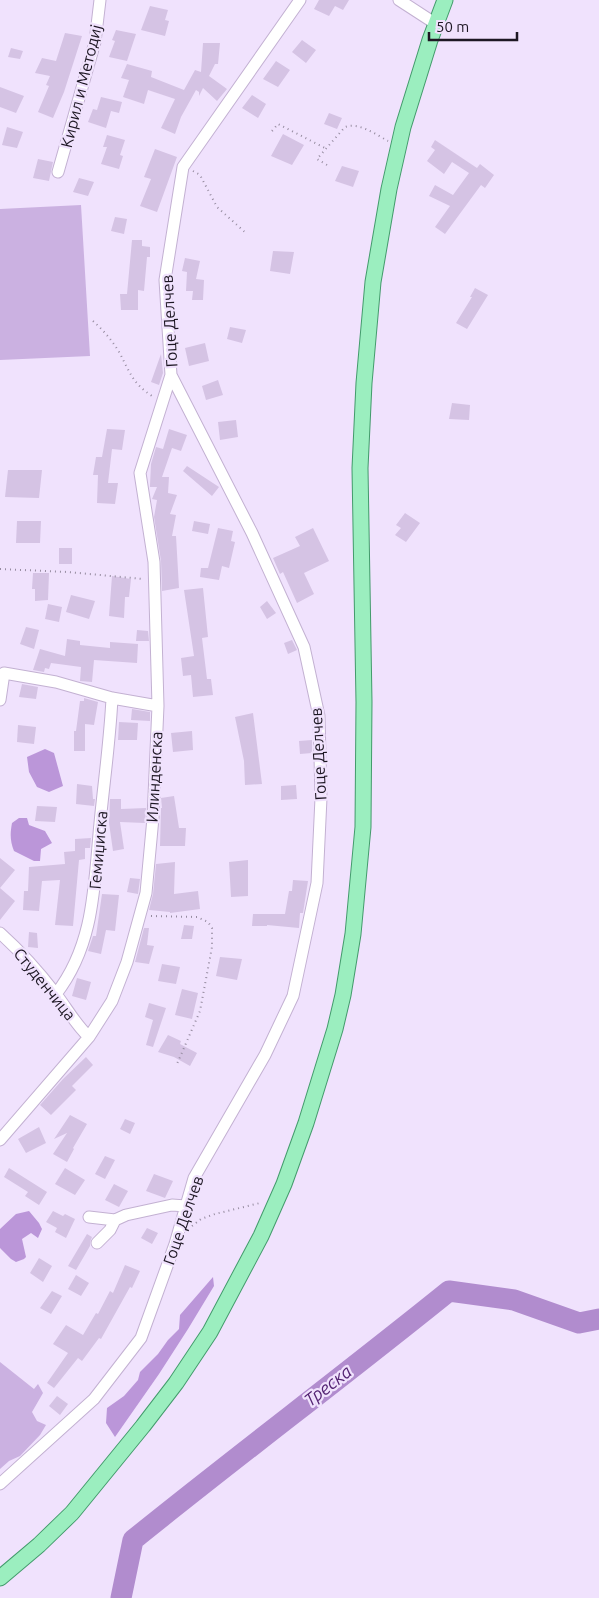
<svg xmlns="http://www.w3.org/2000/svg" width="599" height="1598" viewBox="0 0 599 1598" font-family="Ubuntu,sans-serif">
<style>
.green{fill:#cbb1e1}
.forest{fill:#bb96d9}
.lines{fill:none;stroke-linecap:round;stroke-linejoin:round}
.river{stroke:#b18cce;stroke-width:21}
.building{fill:#d5c3e4}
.minor-casing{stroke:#c3b1d2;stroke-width:13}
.major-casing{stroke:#439b6c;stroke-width:17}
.path{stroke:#968ca0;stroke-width:2;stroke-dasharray:1 4;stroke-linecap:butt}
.minor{stroke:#fff;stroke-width:11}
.major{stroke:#9beebf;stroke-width:15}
.labels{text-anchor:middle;stroke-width:4.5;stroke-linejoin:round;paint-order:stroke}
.street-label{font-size:16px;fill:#1d1723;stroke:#f0e2fd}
.water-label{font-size:18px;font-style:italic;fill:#532372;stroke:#f0e2fd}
</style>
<rect width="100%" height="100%" fill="#f0e2fd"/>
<path class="green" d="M81,205L90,356L0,360V209Z
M0,1362L34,1389L38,1384L43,1393L32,1412L37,1421L46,1425L40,1435L20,1456L9,1461L0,1469Z"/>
<path class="forest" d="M45,749L54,753L63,786L49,792L37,787L29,772L27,757Z
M19,818H27L29,825L45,831L52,843L41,849L40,861H34L14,851C10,841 10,834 12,823Z
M29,1211L39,1223L42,1229L38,1238L31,1233L22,1239L26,1257L24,1259L16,1262L11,1259L0,1248V1229L16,1214Z
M213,1277L214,1286L188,1329L159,1374L115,1437L106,1423L107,1408L124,1396L138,1380L140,1372L158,1354L168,1340L179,1329L180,1315Z"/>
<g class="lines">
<path class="river" d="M121,1598L133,1540C237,1456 345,1375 449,1291L514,1300L579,1323L599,1319"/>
</g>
<path class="building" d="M319,0H349L343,10L335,6L329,16L314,9Z
M150,6L168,10L165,20L169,21L165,36L141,30Z
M116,30L136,34L127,61L109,57L115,41L112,40Z
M65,33L82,36L64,92L53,118L38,112L49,86L46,85L50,76L35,73L42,58L56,61Z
M302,40L316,50L306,63L292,52Z
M203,43H220L218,64H215L209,76L227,89L217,101L203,88L199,96V92L196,90L181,117L175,134L161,128L175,99L148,90L144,104L123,97L129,80L121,78L127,64L152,71L151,77L184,90L195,70L201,72Z
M11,48L23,51L20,59L8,57Z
M276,61L290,70L278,87L263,79Z
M0,87L24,96L16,113L0,107Z
M252,95L266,104L258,118L242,108Z
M101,97L122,102L119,113L111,111L106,128L88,122L93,109L97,110Z
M329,113L342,118L337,129L324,124Z
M7,127L23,132L17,148L2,145Z
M283,134L304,145L292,165L271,156Z
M107,135L125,140L120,155L123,156L119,169L101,164L107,147H103Z
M435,140L477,168L480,164L494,175L485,188L481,185L445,234L435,227L450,206L429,196L435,185L453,195L469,173L452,162L444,174L427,161L435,150L431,147Z
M155,149L177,157L157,212L140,206L151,179L144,177Z
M38,159L53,162L49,181L33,178Z
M342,166L359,171L353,187L335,181Z
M79,178L94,182L88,196L73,192Z
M115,217L127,219L124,234L111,231Z
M132,240H142V246L150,247V257H147L144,291L138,290V310H121L120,294H127Z
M273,251L294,252L290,274L270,271Z
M185,258L200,261L196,279L204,280L203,300H192L193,291H186L187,272L182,271Z
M475,288L488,295L467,329L456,323L472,297H470Z
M230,327L246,330L242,343L227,339Z
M205,343L209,361L189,366L185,348Z
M161,354L163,373L159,385L151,382Z
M218,380L223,395L206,400L202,386Z
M452,403L470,405L469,420L449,419Z
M236,420L238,437L220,440L218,422Z
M107,429L125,430L122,450L112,449L108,483H118L115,504L97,503L98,475H93L96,457H102Z
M169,429L187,435L181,451L172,448L162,477H169L168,493L177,495L170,514L176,515L172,536H176L179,588L162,591L161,561L154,517L157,500L152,499L157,487H150V485L151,464L156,447L163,449Z
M187,466L219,487L212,496L183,471Z
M8,470H42L39,498L5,497Z
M405,513L420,523L406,542L395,535L401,528L396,525Z
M17,521H41L40,543H16Z
M194,521L210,524L208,534L192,531Z
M218,528L233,531L231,541L235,542L229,568L222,566L219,580L200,577L201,568H208Z
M313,528L329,561L304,573L314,594L297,603L283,572L280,574L273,558L300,546L295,537Z
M59,548H72V564H59Z
M33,573H49L48,600L35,601V589H32Z
M112,576L131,579L129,597H125L124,618L109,616Z
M203,588L208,637L202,638L207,679H211L213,695L193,697L191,675L183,676L181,658L194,656L184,590Z
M71,595L95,601L89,619L66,612Z
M267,601L276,613L267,619L260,607Z
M48,604L62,607L59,622L45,619Z
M26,627L39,630L34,649L20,644Z
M137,630L148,631L149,641H136Z
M67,639L80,641V645L110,648V642L138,644L137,663L94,660L92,682L80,681L81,667L51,663L49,669L45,668L44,672L33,670L40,649L65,656Z
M292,640L297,650L288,654L284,643Z
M22,684L38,687L36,699L19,697Z
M84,698L98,702L94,725L85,724V751H74V731H76L80,701H84Z
M132,709L150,712V721L131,720Z
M253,713L262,784L245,785L244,761L235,717Z
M119,722L138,723L137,740H118Z
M18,725L36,727L34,744L17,742Z
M192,731L193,750L173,752L171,733Z
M312,740V753L300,754L299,741Z
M77,784L92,786L93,799H95L94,806L76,804Z
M296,785L297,799L281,800V786Z
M174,796L179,828H186L185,846H160L161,808H162L161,798Z
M110,799H121V809L146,808L145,823L120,822L124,849L113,851L109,823Z
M37,806L57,807L55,822L35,821Z
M91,838L90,848H85V859L79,860L73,926L55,925L60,880L42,881L39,911L23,910L24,891H28L29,867L65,864L64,852L75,851V839Z
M0,858L15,870L0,888Z
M248,860V896L231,897L229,862Z
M175,862L174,894L198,891L200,909L170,913V912L149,910L153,894L156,864Z
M130,878L140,879L138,894L127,892Z
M293,880L308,881L303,913H300L299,928L267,925V926H252L253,914H285L289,891H292Z
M0,888L15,901L0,920Z
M102,894L119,895L115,931L106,930L101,954L88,951L93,936H96Z
M184,925L194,926L192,939H181Z
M144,928H149L147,945L154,946L149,964L135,962Z
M29,932L37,933L38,948L28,947Z
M220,957L242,959L237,980L216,976Z
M162,964L180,967L176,984L158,981Z
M77,978L91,982L86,1000L72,996Z
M182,989L198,993L192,1019L175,1015Z
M149,1003L166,1008L153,1047L146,1045L153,1020L145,1017Z
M168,1035L181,1041L180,1044L197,1053L190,1066L174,1057L158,1052Z
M86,1057L93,1065L72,1086L76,1090L51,1115L40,1105L63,1079Z
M70,1115L87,1124L73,1148L74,1149L67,1162L53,1154L67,1133L54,1139Z
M125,1119L135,1123L130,1134L120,1129Z
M39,1127L46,1143L26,1153L18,1139Z
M105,1156L115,1160L105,1179L95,1174Z
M9,1168L47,1192L39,1205L25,1196L28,1192L4,1177Z
M65,1168L85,1180L75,1195L55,1184Z
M154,1174L173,1181L165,1198L146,1191Z
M114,1184L128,1191L119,1207L105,1200Z
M53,1211L63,1216L65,1214L75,1219L66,1238L55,1232L57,1228L46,1222Z
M147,1228L158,1233L152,1244L141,1238Z
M87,1234L92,1237L90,1242V1246L76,1270L68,1266Z
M39,1258L52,1266L43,1282L30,1273Z
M125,1265L140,1271L132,1288L130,1287L101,1339L99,1338L82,1361L78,1358L54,1388L47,1383L68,1353L53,1344L66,1325L83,1335L96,1313L98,1314L110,1291L113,1293Z
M76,1275L89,1283L81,1296L68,1289Z
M52,1291L62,1296L51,1314L40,1308Z
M57,1396L68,1404L60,1415L49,1406Z"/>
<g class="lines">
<g class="minor-casing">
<path id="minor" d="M399,0L436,24
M58,172L95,42L100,0
M0,700L4,673L56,682L112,698L158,706
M0,933C20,951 39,972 55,993C67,1008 75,1024 89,1037
M56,994C95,944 94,884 100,823C104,781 110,740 112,698
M0,1140L89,1037L112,1001L127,962L146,893L153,818L158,706L154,562L140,473L171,375
M89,1217L115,1220L126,1215L172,1205L186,1206
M97,1243L110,1230L115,1220
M0,1484L94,1399L141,1338L175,1244L194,1178L265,1055L293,996L317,883L321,798L319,716L304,647L252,533L171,375L165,280L183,167L300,0"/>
</g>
<g class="major-casing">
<path id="major" d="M0,1578L39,1545L72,1513L143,1426L176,1383L210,1332L261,1236L284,1184L306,1123L335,1029L343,995L353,934L363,827L364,702L360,468L364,383L373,282L389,189L403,127L430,40L445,0"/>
</g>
<path class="path" d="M272,131L278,124L325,148
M327,165L317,159L345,127C359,122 375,134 388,141
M193,171L200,175L217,207L247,234
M93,321C103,330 112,340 119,352C130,372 132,383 152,396
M0,569L68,572L143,579
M151,916L197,917L208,922L212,928V947L200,1011L177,1064
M192,1226L201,1219L215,1214L260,1203"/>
<use href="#minor" class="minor"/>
<use href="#major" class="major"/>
</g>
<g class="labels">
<g class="street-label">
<text transform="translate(81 86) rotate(-76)" y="6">Кирил и Методиј</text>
<text transform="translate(169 321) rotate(-93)" y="6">Гоце Делчев</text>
<text transform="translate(318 754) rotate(-93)" y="6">Гоце Делчев</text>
<text transform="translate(154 777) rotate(-87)" y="6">Илинденска</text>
<text transform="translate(98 850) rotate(-85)" y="6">Гемиџиска</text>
<text transform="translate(45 984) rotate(51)" y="6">Студенчица</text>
<text transform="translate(183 1220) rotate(-71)" y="6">Гоце Делчев</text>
</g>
<g class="water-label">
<text transform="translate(328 1386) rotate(-38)" y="6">Треска</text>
</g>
</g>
<path d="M429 32v8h88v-8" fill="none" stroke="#1d1723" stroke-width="2.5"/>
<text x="436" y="32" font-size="15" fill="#1d1723" stroke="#f0e2fd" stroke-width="4" paint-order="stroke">50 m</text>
</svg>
